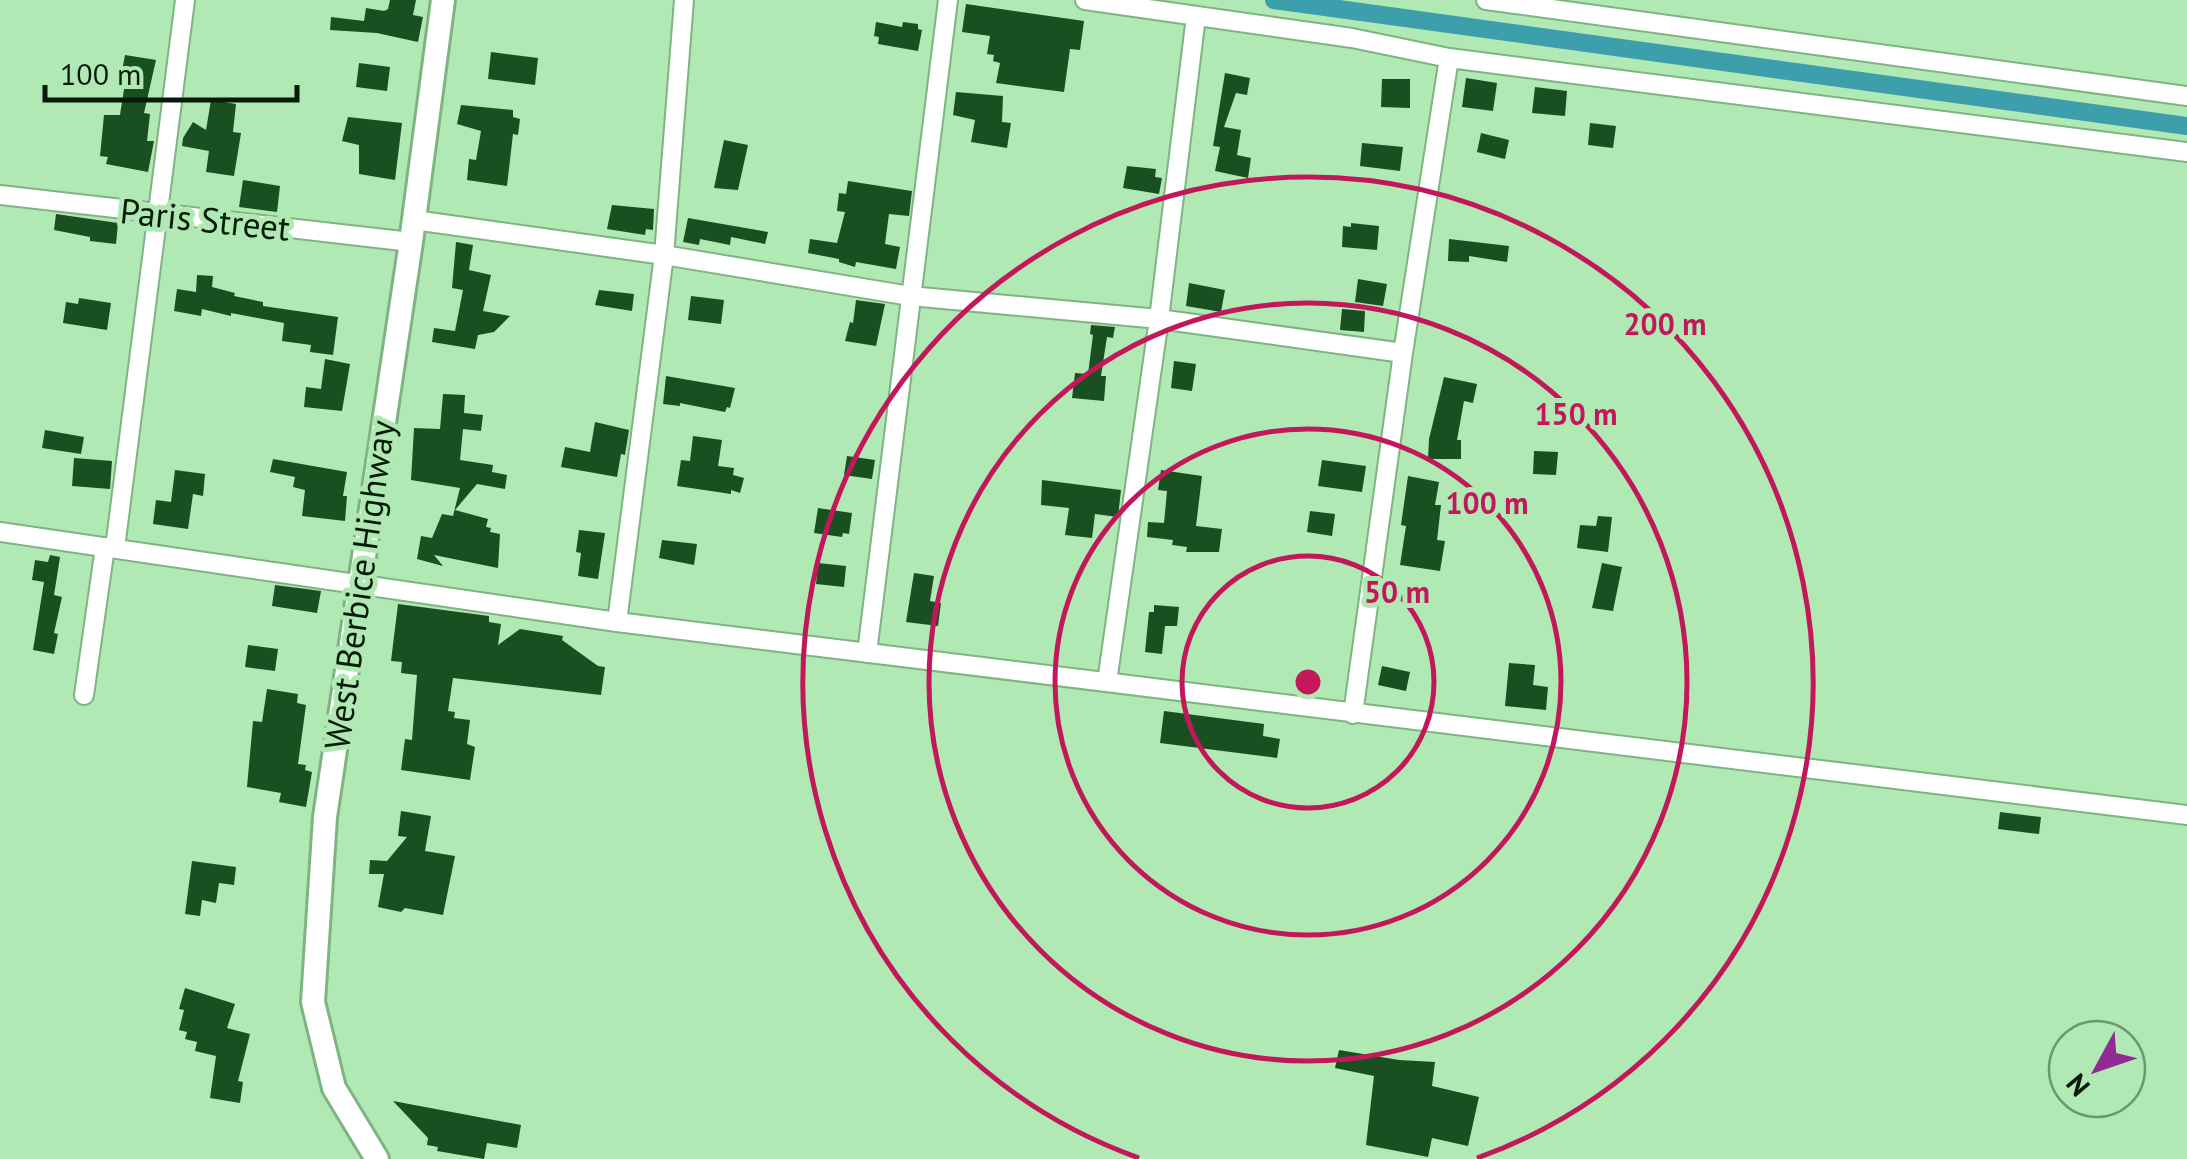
<svg xmlns="http://www.w3.org/2000/svg" width="2187" height="1159" viewBox="0 0 2187 1159" font-family="'PT Sans',sans-serif">
<style>
.lines{fill:none;stroke-linecap:round;stroke-linejoin:round}
.canal{stroke:#3c9fab;stroke-width:18}
.building{fill:#1a4f22}
.minor-casing{stroke:#7eb482;stroke-width:22}
.major-casing{stroke:#7eb482;stroke-width:28}
.minor{stroke:#fff;stroke-width:18}
.major{stroke:#fff;stroke-width:22}
.ring{fill:none;stroke:#c2185b;stroke-width:5}
.labels{text-anchor:middle;stroke-width:10;stroke-linejoin:round;paint-order:stroke}
.street-label{font-size:35px;fill:#061b08;stroke:#b1e9b4}
.centre{fill:#c2185b;stroke:#b1e9b4;stroke-width:5}
.ring-label{font-size:30px;text-anchor:middle;font-weight:bold;fill:#c2185b;stroke:#b1e9b4;stroke-width:10;stroke-linejoin:round;paint-order:stroke}
</style>
<rect width="100%" height="100%" fill="#b1e9b4"/>
<g class="lines">
<path class="canal" d="M1274,0L2187,126"/>
</g>
<path class="building" d="M390,0H416L413,15L423,17L418,42L377,33L330,30L331,17L364,21L366,8L384,11L388,9Z
M966,4L1084,21L1080,50L1070,49L1064,92L996,83L1000,63L993,61L994,55L987,54L990,36L962,32Z
M876,22L902,27L903,22L918,24V29L922,30L918,51L878,44L879,37L874,36Z
M491,52L538,58L535,85L488,79Z
M125,55L156,60L144,113L150,114L147,141H154L148,172L106,164L108,157L100,156L104,115H120L126,77L121,76Z
M359,63L390,67L387,91L356,87Z
M1225,73L1250,78L1247,95L1236,93L1224,127L1241,130L1237,155L1251,158L1248,178L1215,171L1220,147L1213,146Z
M1466,78L1497,83L1493,111L1462,107Z
M1382,79H1410V108L1381,107Z
M1535,87L1567,91L1565,116L1532,113Z
M956,92L1003,96L1002,122L1011,123L1007,148L971,142L975,120L953,115Z
M211,100L236,104L233,132L241,133L234,176L206,172L209,151L182,146L183,138L193,122L206,130Z
M461,105L513,110V117L520,119L518,135L513,134L507,186L467,180L469,159L476,160L481,131L457,124Z
M348,117L402,123L395,180L359,174V145L342,141Z
M1590,123L1616,126L1613,148L1588,145Z
M1481,133L1509,140L1505,159L1477,152Z
M724,140L748,145L738,190L714,188Z
M1362,143L1403,147L1400,171L1360,166Z
M1127,166L1156,169L1155,177L1162,178L1159,194L1123,188Z
M243,180L280,186L277,212L239,207Z
M848,181L912,191L909,216L889,214L885,244L900,247L896,269L856,262L855,267L839,262V259L808,253L810,239L837,243L845,212L837,211L839,193L846,194Z
M612,205L654,209L653,230L646,229L645,235L607,229Z
M56,214L118,223L116,244L90,241V237L54,230Z
M688,218L768,232L765,244L731,237L730,245L700,239L699,245L683,242Z
M1351,223L1379,226L1377,250L1342,247L1343,226L1351,227Z
M1449,239L1509,246L1507,262L1469,256V262L1448,261Z
M456,242L473,245L469,270L491,275L483,311L510,316L494,332L478,335L475,349L432,342L434,328L455,331L463,290L452,288Z
M197,275L213,276L212,287L235,293L234,296L263,302V306L338,317L333,355L310,352L311,345L282,341L284,323L231,313V316L202,309L201,316L174,311L177,289L196,292Z
M1358,279L1387,284L1383,306L1355,302Z
M1189,283L1225,290L1221,312L1186,306Z
M599,290L634,294L632,311L595,305Z
M691,296L724,300L721,324L688,320Z
M79,298L111,303L107,330L63,323L66,302L78,304Z
M856,300L885,304L876,346L845,341L850,322L853,323Z
M1342,309L1365,311L1364,332L1340,330Z
M1091,325L1115,327L1113,338L1107,337L1101,376H1106L1104,401L1072,398L1075,373L1088,374L1093,335L1090,334Z
M325,359L350,364L342,411L304,407L306,387L321,389Z
M1174,361L1196,364L1192,391L1171,388Z
M666,376L735,388L730,408L727,407L725,412L680,403V406L663,404Z
M1444,377L1477,384L1473,403L1464,401L1457,440H1461V459H1428L1429,439Z
M443,394L465,395L464,413L483,415L481,431L463,429L460,460L493,465L492,472L507,475L505,489L477,484L455,510L488,519L486,527L491,528L490,532L500,534L498,568L434,555L443,566L417,559L421,536L432,538L442,514L453,516L460,488L411,480L414,428L440,429Z
M595,422L629,430L625,455L621,454L617,477L561,467L565,447L590,452Z
M45,430L84,437L81,454L42,448Z
M693,436L722,440L718,466L734,468L733,475L744,478L740,493L731,490V494L677,486L681,460L690,461Z
M1534,451L1558,452L1556,475L1533,474Z
M847,456L875,460L872,479L844,475Z
M74,458L112,461L110,489L72,486Z
M273,459L347,472L343,496H347L345,521L302,516L305,490L293,487L295,477L270,472Z
M1322,460L1366,466L1362,492L1318,486Z
M175,470L205,474L203,496L193,494L188,529L153,524L156,500L171,502Z
M1161,470L1202,476L1196,526L1222,529L1219,552H1186L1187,547L1172,545L1173,540L1147,537L1148,522L1164,523L1167,491L1158,490Z
M1408,476L1439,482L1435,505H1441L1437,540L1445,541L1440,571L1400,565L1406,526L1401,525Z
M1042,480L1121,490L1118,517L1095,514L1092,538L1065,535L1069,508L1041,505Z
M818,508L852,513L849,534L843,533L842,537L814,533Z
M1310,511L1335,514L1332,536L1307,532Z
M1598,516L1612,517L1608,552L1577,548L1580,525L1596,526Z
M579,530L605,533L598,579L578,576L581,553L576,552Z
M662,540L697,544L694,565L659,558Z
M50,555L60,557L54,595L62,597L54,633L58,634L54,654L33,650L44,582L32,580L35,560L48,562Z
M818,563L846,566L844,587L816,584Z
M1602,563L1622,567L1613,611L1592,608Z
M914,573L934,576L930,601L941,603L938,626L906,622Z
M275,585L321,591L317,613L272,606Z
M398,604L489,616V622L501,624L498,645L520,629L563,636L562,640L598,666L605,667L601,695L453,678L448,711L455,712L454,718L470,720L467,744L475,747L470,780L401,770L405,739L412,740L417,675L401,673L402,662L391,661Z
M1154,605L1179,607L1177,626H1165L1162,654L1145,652L1149,612H1154Z
M248,645L278,649L275,671L245,667Z
M1509,663L1535,665L1533,685L1548,687L1546,710L1505,706Z
M1382,666L1410,672L1406,691L1378,685Z
M267,689L298,694L297,703L306,705L298,764L306,765L305,770L312,772L306,807L279,802L281,793L247,787L253,721L262,722Z
M1164,711L1264,724L1263,736L1280,739L1277,758L1160,743Z
M401,811L431,816L425,851L455,856L443,915L405,908L401,912L378,907L384,874H369L370,860L387,861L407,837L398,836Z
M2000,812L2041,817L2039,834L1998,829Z
M192,861L236,867L234,885L219,883L216,903L202,900L200,916L185,914Z
M185,988L235,1004L227,1028L250,1034L238,1081L243,1082L240,1103L210,1098L216,1056L195,1051L197,1042L185,1039L187,1032L179,1030L184,1010L179,1009Z
M1339,1050L1399,1060L1435,1062L1432,1086L1479,1097L1468,1146L1432,1138L1428,1157L1366,1145L1374,1076L1335,1068Z
M393,1101L521,1125L517,1148L487,1143L484,1159L437,1151L438,1147L427,1145L428,1138Z"/>
<g class="lines">
<g class="minor-casing">
<path id="minor" d="M1085,0L1352,38L1449,58L2187,152
M1486,0L2187,96
M0,195L411,242
M414,220L664,255L910,296L1159,319L1403,353
M0,532L617,622L2187,815
M115,548L185,0
M617,622L664,255L684,0
M867,653L948,0
M1107,682L1159,319L1196,16
M84,695L105,547
M1353,714L1403,353L1449,58"/>
</g>
<g class="major-casing">
<path id="major" d="M377,1159L334,1088L313,1002L325,817L411,242L443,0"/>
</g>
<use href="#minor" class="minor"/>
<use href="#major" class="major"/>
</g>
<g class="ring">
<circle cx="1308" cy="682" r="126"/>
<circle cx="1308" cy="682" r="253"/>
<circle cx="1308" cy="682" r="379"/>
<path d="M1139 1158A505 505 0 1 1 1477 1158"/>
</g>
<g class="labels">
<g class="street-label">
<text transform="translate(205 220) rotate(6)" y="12">Paris Street</text>
<text transform="translate(360 585) rotate(-82)" y="12">West Berbice Highway</text>
</g>
</g>
<circle cx="1308" cy="682" r="15" class="centre"/>
<g class="ring-label">
<text x="1665" y="335">200 m</text>
<text x="1576" y="425">150 m</text>
<text x="1487" y="514">100 m</text>
<text x="1397" y="603">50 m</text>
</g>
<g transform="translate(2097 1069) rotate(230)"><circle r="48" fill="#b1e9b4" stroke="#6d976f" stroke-width="2.5"/>
<path d="M0-8L18 38L0 25L-18 38Z" fill="#8f2b93"/>
<text y="-15" font-size="28" font-weight="bold" text-anchor="middle" fill="#061b08">N</text>
</g>
<path d="M45 85v15h252v-15" fill="none" stroke="#061b08" stroke-width="5"/>
<text x="60" y="85" font-size="30" fill="#061b08" stroke="#b1e9b4" stroke-width="8" paint-order="stroke">100 m</text>
</svg>
